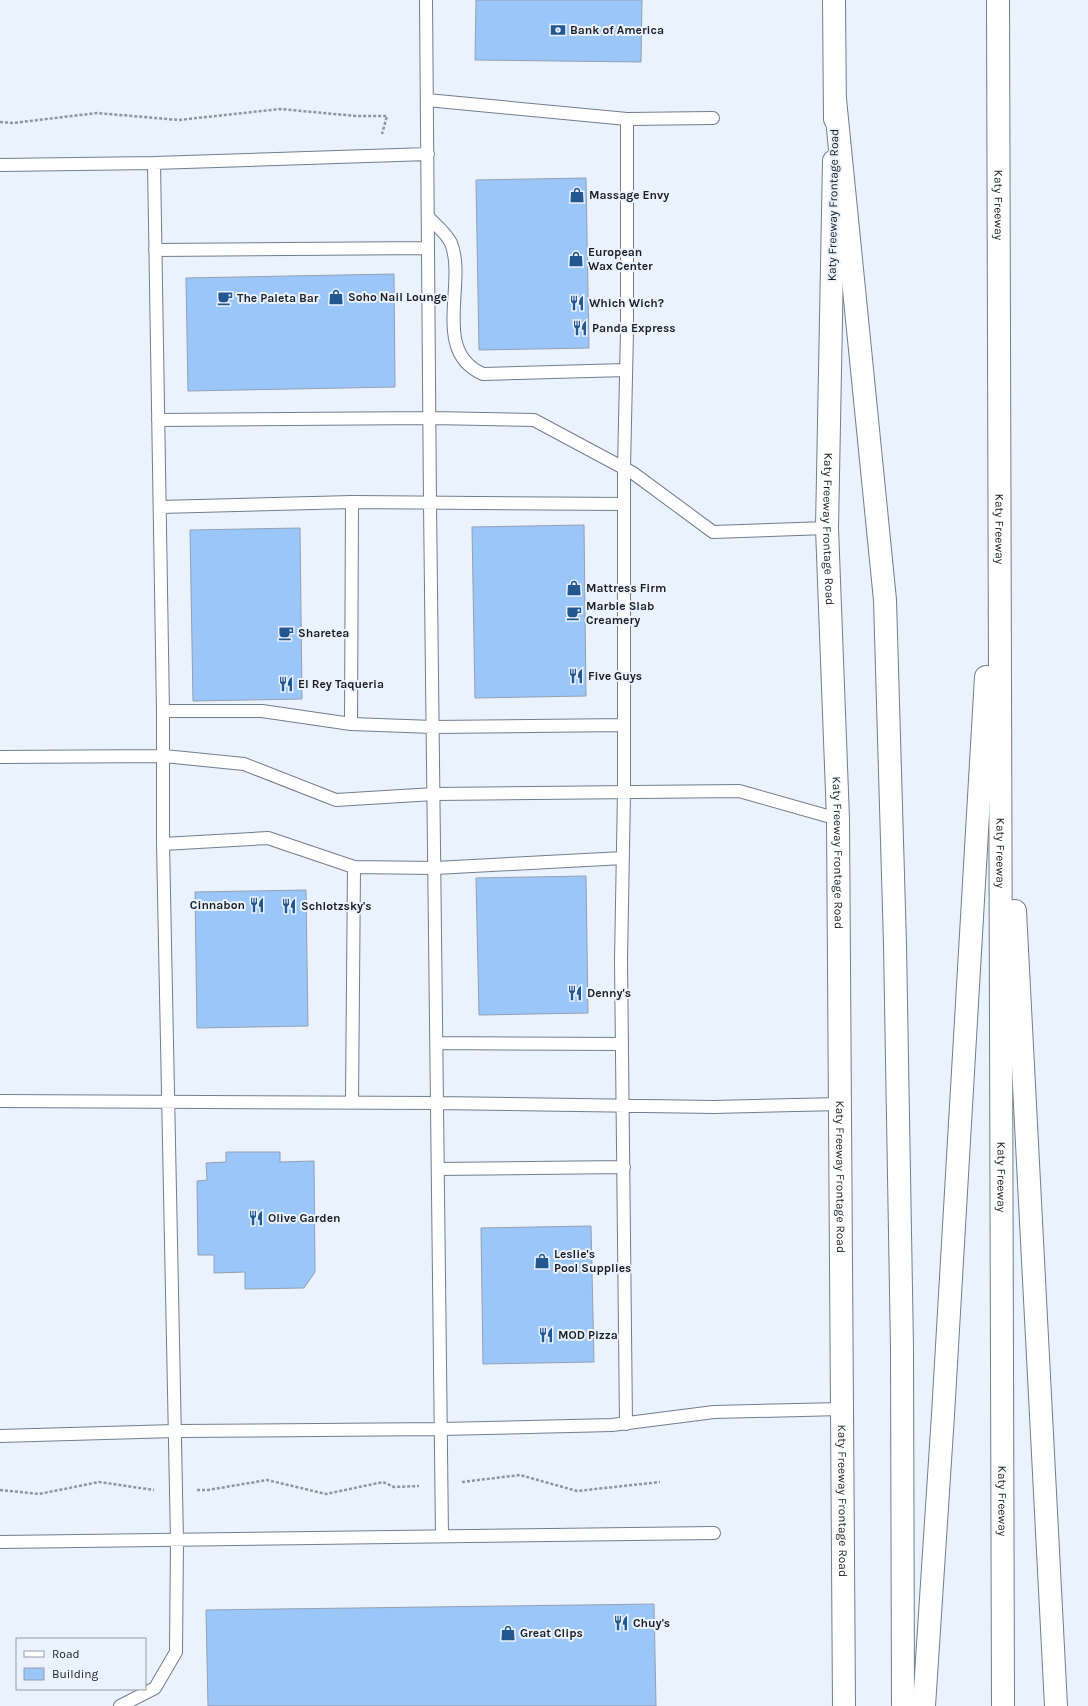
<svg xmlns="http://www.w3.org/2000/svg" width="1088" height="1706" viewBox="0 0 1088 1706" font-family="Karla,sans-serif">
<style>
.building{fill:#9ac6fa;stroke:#93a0b1}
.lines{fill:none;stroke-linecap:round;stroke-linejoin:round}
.lane-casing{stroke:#707e8d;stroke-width:14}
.secondary-casing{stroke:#707e8d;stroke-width:24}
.highway-casing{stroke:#707e8d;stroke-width:24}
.path{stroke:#8e959e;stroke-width:2.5;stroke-dasharray:3 2;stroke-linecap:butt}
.lane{stroke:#fff;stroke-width:12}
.secondary{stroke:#fff;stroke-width:22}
.highway{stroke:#fff;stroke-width:22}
.labels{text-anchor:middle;stroke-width:4;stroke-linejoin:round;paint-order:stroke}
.poi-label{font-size:12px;font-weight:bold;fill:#191e24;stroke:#e9f2fd;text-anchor:start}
.street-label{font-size:12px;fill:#191e24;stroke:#e9f2fd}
</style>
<rect width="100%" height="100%" fill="#e9f2fd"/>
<path class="building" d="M476,0H642L641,62L475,60Z
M586,178L589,348L479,350L476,180Z
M394,274L395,387L188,391L186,278Z
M584,525L586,696L475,698L472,527Z
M300,528L302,699L193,701L190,530Z
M586,876L588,1013L479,1015L476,878Z
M306,890L308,1026L197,1028L195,892Z
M226,1152H280V1162L314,1161L315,1272L304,1288L245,1289V1272L214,1273V1255H198L197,1181L207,1180L206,1163L226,1162Z
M591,1226L594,1362L483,1364L481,1228Z
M654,1604L656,1706H208L206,1610Z"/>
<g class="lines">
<g class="lane-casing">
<path id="lane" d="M426,0L430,504L442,1536
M427,100L627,119V331L624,468V792L621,960L626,1424
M627,119L713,118
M0,165L154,163L428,154
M429,218C437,226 446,233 451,243C467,283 431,352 483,374L626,370
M155,250L428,248
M158,420L431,418L534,420L633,473L713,532L827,528
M160,507L352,502L624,504
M163,711H262L351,724L433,727L624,725
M351,724L352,502
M0,757L164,756L244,764L336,800L434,794L739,791L838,819
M163,844L268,838L354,867
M437,1043L622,1044
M0,1101L437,1103L714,1107L840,1104
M352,1102L354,867L435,868L623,858
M438,1169L624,1167
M0,1436L175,1431L441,1429L612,1425L714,1412L842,1409
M0,1542L714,1533
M120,1706L155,1688L176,1652L177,1540L163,844V711L154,163"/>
</g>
<g class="secondary-casing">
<g id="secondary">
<path d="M834,0L835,119"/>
<path id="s1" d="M834,161L827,528L838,819L844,1706"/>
</g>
</g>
<g class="highway-casing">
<g id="highway">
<path id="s2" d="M998,0L1003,1706"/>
<path d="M835,99L885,600L895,944L902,1348L903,1706"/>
<path d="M1015,911L1056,1706"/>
<path d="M924,1706L943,1415L986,677"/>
</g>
</g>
<path class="path" d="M0,122L13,123L97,113L179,120L280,109L356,116H387L382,134
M462,1482L520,1475L577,1491L660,1482
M0,1490L39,1494L99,1482L154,1490
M197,1490H208L267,1480L326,1494L383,1482L394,1487L419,1486"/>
<use href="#lane" class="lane"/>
<use href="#secondary" class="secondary"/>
<use href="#highway" class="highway"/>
</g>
<defs>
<g id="bank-bare" transform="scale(1.2)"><path d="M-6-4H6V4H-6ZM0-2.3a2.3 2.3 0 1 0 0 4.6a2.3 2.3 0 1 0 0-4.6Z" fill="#235790" stroke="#e9f2fd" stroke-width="2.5" paint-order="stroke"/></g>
<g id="shop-bare" transform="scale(1.2)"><path d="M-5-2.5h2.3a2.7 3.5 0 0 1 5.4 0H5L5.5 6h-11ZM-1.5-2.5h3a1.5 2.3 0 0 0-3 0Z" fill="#235790" stroke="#e9f2fd" stroke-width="2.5" paint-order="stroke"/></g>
<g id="cafe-bare" transform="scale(1.2)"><path d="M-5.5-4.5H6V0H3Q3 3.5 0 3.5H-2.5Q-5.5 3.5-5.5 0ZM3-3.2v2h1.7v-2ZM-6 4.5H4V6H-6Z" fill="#235790" stroke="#e9f2fd" stroke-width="2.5" paint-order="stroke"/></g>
<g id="restaurant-bare" transform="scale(1.2)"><path d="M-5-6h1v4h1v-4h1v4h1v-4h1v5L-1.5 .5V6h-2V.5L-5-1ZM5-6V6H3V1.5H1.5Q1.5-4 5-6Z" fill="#235790" stroke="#e9f2fd" stroke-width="2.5" paint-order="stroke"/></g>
</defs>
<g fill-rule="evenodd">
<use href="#bank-bare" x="558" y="30"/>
<use href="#shop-bare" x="577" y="195"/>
<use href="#shop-bare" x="576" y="259"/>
<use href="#shop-bare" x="336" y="297"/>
<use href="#cafe-bare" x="225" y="298"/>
<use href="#restaurant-bare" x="577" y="303"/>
<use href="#restaurant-bare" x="580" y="328"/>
<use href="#shop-bare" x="574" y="588"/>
<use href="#cafe-bare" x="574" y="613"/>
<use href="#cafe-bare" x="286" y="633"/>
<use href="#restaurant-bare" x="576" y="676"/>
<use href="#restaurant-bare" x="286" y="684"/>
<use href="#restaurant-bare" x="257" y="905"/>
<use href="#restaurant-bare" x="289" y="906"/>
<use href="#restaurant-bare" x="575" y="993"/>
<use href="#restaurant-bare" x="256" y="1218"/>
<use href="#shop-bare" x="542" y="1261"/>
<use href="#restaurant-bare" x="546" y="1335"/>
<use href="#restaurant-bare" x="621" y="1623"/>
<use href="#shop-bare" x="508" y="1633"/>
</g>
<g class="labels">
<g class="poi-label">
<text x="570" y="34">Bank of America</text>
<text x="589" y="199">Massage Envy</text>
<text x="588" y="256">European<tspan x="588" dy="14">Wax Center</tspan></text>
<text x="348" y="301">Soho Nail Lounge</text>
<text x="237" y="302">The Paleta Bar</text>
<text x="589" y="307">Which Wich?</text>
<text x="592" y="332">Panda Express</text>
<text x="586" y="592">Mattress Firm</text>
<text x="586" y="610">Marble Slab<tspan x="586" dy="14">Creamery</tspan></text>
<text x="298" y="637">Sharetea</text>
<text x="588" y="680">Five Guys</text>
<text x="298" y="688">El Rey Taqueria</text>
<text x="245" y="909" text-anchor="end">Cinnabon</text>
<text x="301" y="910">Schlotzsky's</text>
<text x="587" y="997">Denny's</text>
<text x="268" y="1222">Olive Garden</text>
<text x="554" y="1258">Leslie's<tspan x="554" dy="14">Pool Supplies</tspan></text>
<text x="558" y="1339">MOD Pizza</text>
<text x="633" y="1627">Chuy's</text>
<text x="520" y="1637">Great Clips</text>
</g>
<g class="street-label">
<text transform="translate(833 205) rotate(-89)" y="4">Katy Freeway Frontage Road</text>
<text dy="4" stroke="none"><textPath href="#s2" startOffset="205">Katy Freeway</textPath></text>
<text dy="4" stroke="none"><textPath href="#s1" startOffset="368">Katy Freeway Frontage Road</textPath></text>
<text dy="4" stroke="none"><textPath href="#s2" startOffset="529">Katy Freeway</textPath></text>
<text dy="4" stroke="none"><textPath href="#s1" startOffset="692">Katy Freeway Frontage Road</textPath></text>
<text dy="4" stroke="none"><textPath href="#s2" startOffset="853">Katy Freeway</textPath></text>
<text dy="4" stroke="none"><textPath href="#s1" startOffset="1016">Katy Freeway Frontage Road</textPath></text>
<text dy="4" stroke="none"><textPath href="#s2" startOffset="1177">Katy Freeway</textPath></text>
<text dy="4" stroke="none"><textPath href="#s1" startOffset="1340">Katy Freeway Frontage Road</textPath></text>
<text dy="4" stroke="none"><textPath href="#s2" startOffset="1501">Katy Freeway</textPath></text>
</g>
</g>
<rect x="16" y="1638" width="130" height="52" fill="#e9f2fd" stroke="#969da6"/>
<rect x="24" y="1651" width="20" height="6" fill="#ffffff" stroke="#969da6"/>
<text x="52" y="1658" font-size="12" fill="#191e24">Road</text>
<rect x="24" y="1668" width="20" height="12" fill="#9ac6fa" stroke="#969da6"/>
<text x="52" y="1678" font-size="12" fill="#191e24">Building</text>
</svg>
